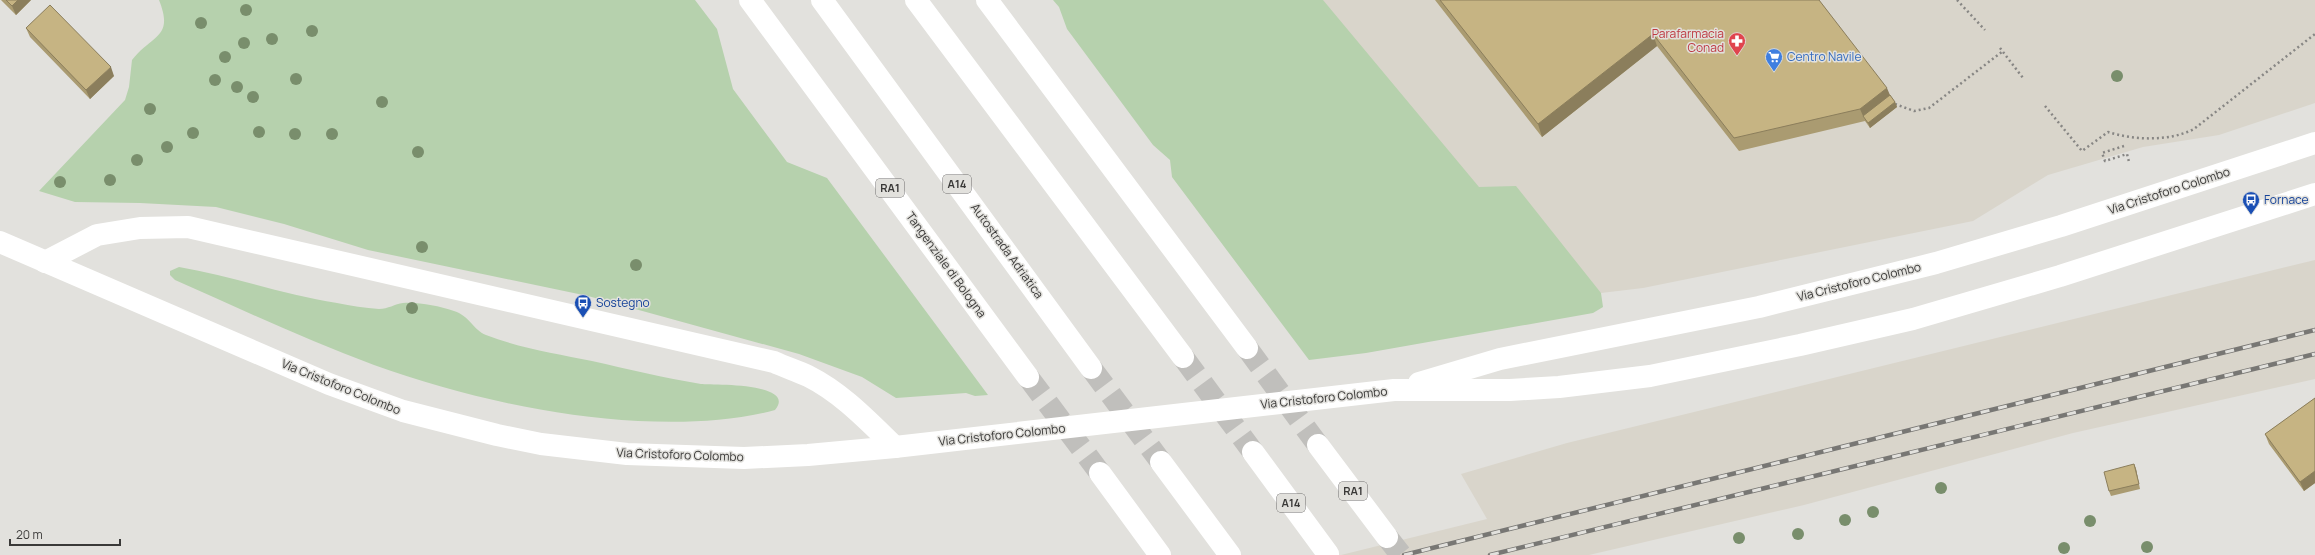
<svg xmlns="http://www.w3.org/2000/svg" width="2315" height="555" viewBox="0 0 2315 555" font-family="Manrope,sans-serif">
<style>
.built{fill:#d9d5cb}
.green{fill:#b6d1ad}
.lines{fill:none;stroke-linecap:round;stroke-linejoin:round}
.highway-tunnel{stroke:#c0bfbc;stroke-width:22;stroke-dasharray:22 11;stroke-linecap:butt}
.path{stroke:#878684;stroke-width:2.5;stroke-dasharray:2 3;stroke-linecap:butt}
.lane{stroke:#fff;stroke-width:22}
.primary{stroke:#fff;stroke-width:22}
.highway{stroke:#fff;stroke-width:22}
.rail-casing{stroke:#787774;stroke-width:4.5}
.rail{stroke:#e2e1dd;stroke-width:3;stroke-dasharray:9;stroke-linecap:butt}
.tree{fill:#798e6c}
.wall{fill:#aa9b71}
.shaded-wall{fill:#8b7e5c}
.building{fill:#c6b483;stroke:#8b7e5c}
.labels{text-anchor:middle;stroke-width:3;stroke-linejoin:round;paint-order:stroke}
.shield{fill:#e2e1dd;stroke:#6c6b6a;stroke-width:1}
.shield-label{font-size:11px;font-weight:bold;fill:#3a3938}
.health-label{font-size:12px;fill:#be3a42;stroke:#e2e1dd;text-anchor:end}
.shop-label{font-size:12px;fill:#366cbe;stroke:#e2e1dd;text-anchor:start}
.street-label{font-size:12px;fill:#3a3938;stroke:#e2e1dd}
.transit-label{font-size:12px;fill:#164399;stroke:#e2e1dd;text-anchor:start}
</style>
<rect width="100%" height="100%" fill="#e2e1dd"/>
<path class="built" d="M1098,0H2315V103L2219,135L2143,147L2048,175L1973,221L1643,288L1601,293Z
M2315,260V379L2073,433L1804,505L1589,555H1341L1487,519L1461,474L1567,443Z"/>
<path class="green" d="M159,0H695L717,29L733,89L787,162L827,178L988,395L975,396L966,393L896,398L862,377L799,354L588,296L368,250L284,224L216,207L140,203L75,202L39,191L125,100L129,87L132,60C153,34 174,38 159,0Z
M1053,0H1323L1479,187L1516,186L1601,293L1603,307L1593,313L1366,353L1309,360L1172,177L1170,160L1153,145L1067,29L1059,7Z
M179,267C232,276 284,295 337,303C351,306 365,308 379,309C388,309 395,304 403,303C420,302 438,306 454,311C470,316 473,330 486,335C519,348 557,354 592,361C628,369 664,378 701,384C710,385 798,382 775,410C731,422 683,423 638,421C549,416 458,395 374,365C306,340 241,309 175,280L170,275V271Z"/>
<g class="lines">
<path class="highway-tunnel" d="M1247,348L1318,445
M1183,357L1253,452
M1091,368L1161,462
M1028,377L1100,473
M1387,537L1401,555"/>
<path class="path" d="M1957,0L1985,30
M2000,48L2023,78
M1895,104L1914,111L1929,108L2003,51
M2045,106L2082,151L2108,132C2133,140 2169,142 2194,129L2315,34
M2124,146L2102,153L2105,161L2127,154L2129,162"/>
<path class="lane" d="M45,262L97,235L140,228L188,227L774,362C785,367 797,371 808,376C842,393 868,421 895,447"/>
<path class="primary" d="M0,242L329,384L403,411L497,435L541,444L627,454L744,458L808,455L895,447L1394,390H1510L1559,387L1650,376L1800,345L1913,319L2060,276L2315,194
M1419,383L1500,359L1759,307L1936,263L2061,226L2315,143"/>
<path class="highway" d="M750,0L1028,377
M822,0L1091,368
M916,0L1183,357
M987,0L1247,348
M1318,445L1387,537
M1253,452L1328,554
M1161,462L1230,555
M1100,473L1160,555"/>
<g class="rail-casing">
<path id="rail" d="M1404,555L2315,330
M1490,555L2315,354"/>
</g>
<use href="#rail" class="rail"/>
</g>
<g class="tree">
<circle cx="246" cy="10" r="6"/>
<circle cx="201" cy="23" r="6"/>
<circle cx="312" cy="31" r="6"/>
<circle cx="272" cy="39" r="6"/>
<circle cx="244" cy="43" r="6"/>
<circle cx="225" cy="57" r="6"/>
<circle cx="2117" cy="76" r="6"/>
<circle cx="296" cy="79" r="6"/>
<circle cx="215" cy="80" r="6"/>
<circle cx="237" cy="87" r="6"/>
<circle cx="253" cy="97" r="6"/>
<circle cx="382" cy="102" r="6"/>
<circle cx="150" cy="109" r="6"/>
<circle cx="259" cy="132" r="6"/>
<circle cx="193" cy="133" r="6"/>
<circle cx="295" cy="134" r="6"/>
<circle cx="332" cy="134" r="6"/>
<circle cx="167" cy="147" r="6"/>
<circle cx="418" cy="152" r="6"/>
<circle cx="137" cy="160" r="6"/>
<circle cx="110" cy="180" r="6"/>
<circle cx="60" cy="182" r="6"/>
<circle cx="422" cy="247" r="6"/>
<circle cx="636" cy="265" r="6"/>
<circle cx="412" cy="308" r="6"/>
<circle cx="1941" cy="488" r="6"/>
<circle cx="1873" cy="512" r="6"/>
<circle cx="1845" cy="520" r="6"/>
<circle cx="2090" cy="521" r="6"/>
<circle cx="1798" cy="534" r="6"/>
<circle cx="1739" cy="538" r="6"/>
<circle cx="2147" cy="547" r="6"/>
<circle cx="2064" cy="548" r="6"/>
</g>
<path class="wall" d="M1,0H31L16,15Z
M1435,0H1819L1895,102L1897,107L1870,128L1865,121L1739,151L1657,46L1542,137Z
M26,28L114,76L90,99L30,37Z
M2315,398V483L2304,491L2269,444L2265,434Z
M2134,464L2136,469L2140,489L2111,496L2109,491Z"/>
<path class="shaded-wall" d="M18,0H31L16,15L12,6Z
M1653,34L1657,46L1542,137L1538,124Z
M111,67L114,76L90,99L86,90Z
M1887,88L1892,100L1863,116L1860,109Z
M1895,102L1897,107L1870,128L1868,123Z
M2134,464L2136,469L2140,489L2139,484Z
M2315,471V483L2304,491L2300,482Z"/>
<path class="building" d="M6,0H18L12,6Z
M1440,0H1819L1887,88L1860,109L1734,138L1653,34L1538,124Z
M50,5L111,67L86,90L26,28Z
M1890,95L1895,102L1868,123L1863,116Z
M2315,398V471L2300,482L2265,434Z
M2134,464L2139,484L2109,491L2104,472Z"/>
<defs>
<g id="pharmacy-pin" transform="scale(0.9)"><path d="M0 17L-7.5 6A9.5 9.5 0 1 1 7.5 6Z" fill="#e0444e" stroke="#e2e1dd"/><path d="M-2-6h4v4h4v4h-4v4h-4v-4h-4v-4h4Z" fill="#fff"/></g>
<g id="supermarket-pin" transform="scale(0.9)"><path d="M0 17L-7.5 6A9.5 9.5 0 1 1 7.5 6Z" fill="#3f7fe0" stroke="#e2e1dd"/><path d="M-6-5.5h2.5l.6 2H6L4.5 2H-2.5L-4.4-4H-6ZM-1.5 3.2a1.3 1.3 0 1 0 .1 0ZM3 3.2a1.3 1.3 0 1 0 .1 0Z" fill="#fff"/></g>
<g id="bus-pin" transform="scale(0.9)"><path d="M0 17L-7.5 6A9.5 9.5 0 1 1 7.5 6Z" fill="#1a4fb4" stroke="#e2e1dd"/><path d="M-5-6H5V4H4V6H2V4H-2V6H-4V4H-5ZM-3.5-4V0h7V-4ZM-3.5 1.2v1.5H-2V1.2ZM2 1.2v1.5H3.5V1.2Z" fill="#fff"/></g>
</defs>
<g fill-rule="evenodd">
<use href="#pharmacy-pin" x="1737" y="41"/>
<use href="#supermarket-pin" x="1774" y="57"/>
<use href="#bus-pin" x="2251" y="200"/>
<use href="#bus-pin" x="583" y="303"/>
</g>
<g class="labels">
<g class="shield">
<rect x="943" y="175" width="28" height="18" rx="3"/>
<rect x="876" y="179" width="28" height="18" rx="3"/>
<rect x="1339" y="482" width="28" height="18" rx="3"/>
<rect x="1277" y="494" width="28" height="18" rx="3"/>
</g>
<g class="shield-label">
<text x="957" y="188">A14</text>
<text x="890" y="192">RA1</text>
<text x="1353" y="495">RA1</text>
<text x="1291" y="507">A14</text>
</g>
<g class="health-label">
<text x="1724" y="38">Parafarmacia<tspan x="1724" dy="14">Conad</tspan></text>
</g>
<g class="shop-label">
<text x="1787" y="61">Centro Navile</text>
</g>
<g class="street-label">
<text transform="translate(2169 191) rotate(-18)" y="4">Via Cristoforo Colombo</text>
<text transform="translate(1007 251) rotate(54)" y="4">Autostrada Adriatica</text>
<text transform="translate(946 265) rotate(54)" y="4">Tangenziale di Bologna</text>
<text transform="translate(1859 282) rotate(-14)" y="4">Via Cristoforo Colombo</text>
<text transform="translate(341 387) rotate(22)" y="4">Via Cristoforo Colombo</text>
<text transform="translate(1324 398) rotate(-6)" y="4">Via Cristoforo Colombo</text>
<text transform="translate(1002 435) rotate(-6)" y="4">Via Cristoforo Colombo</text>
<text transform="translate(680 455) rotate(2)" y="4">Via Cristoforo Colombo</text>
</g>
<g class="transit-label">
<text x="2264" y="204">Fornace</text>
<text x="596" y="307">Sostegno</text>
</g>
</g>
<path d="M10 539v6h110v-6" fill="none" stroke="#3a3938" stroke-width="2"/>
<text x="16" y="539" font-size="12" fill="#3a3938" stroke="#e2e1dd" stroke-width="3" paint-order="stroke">20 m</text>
</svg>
